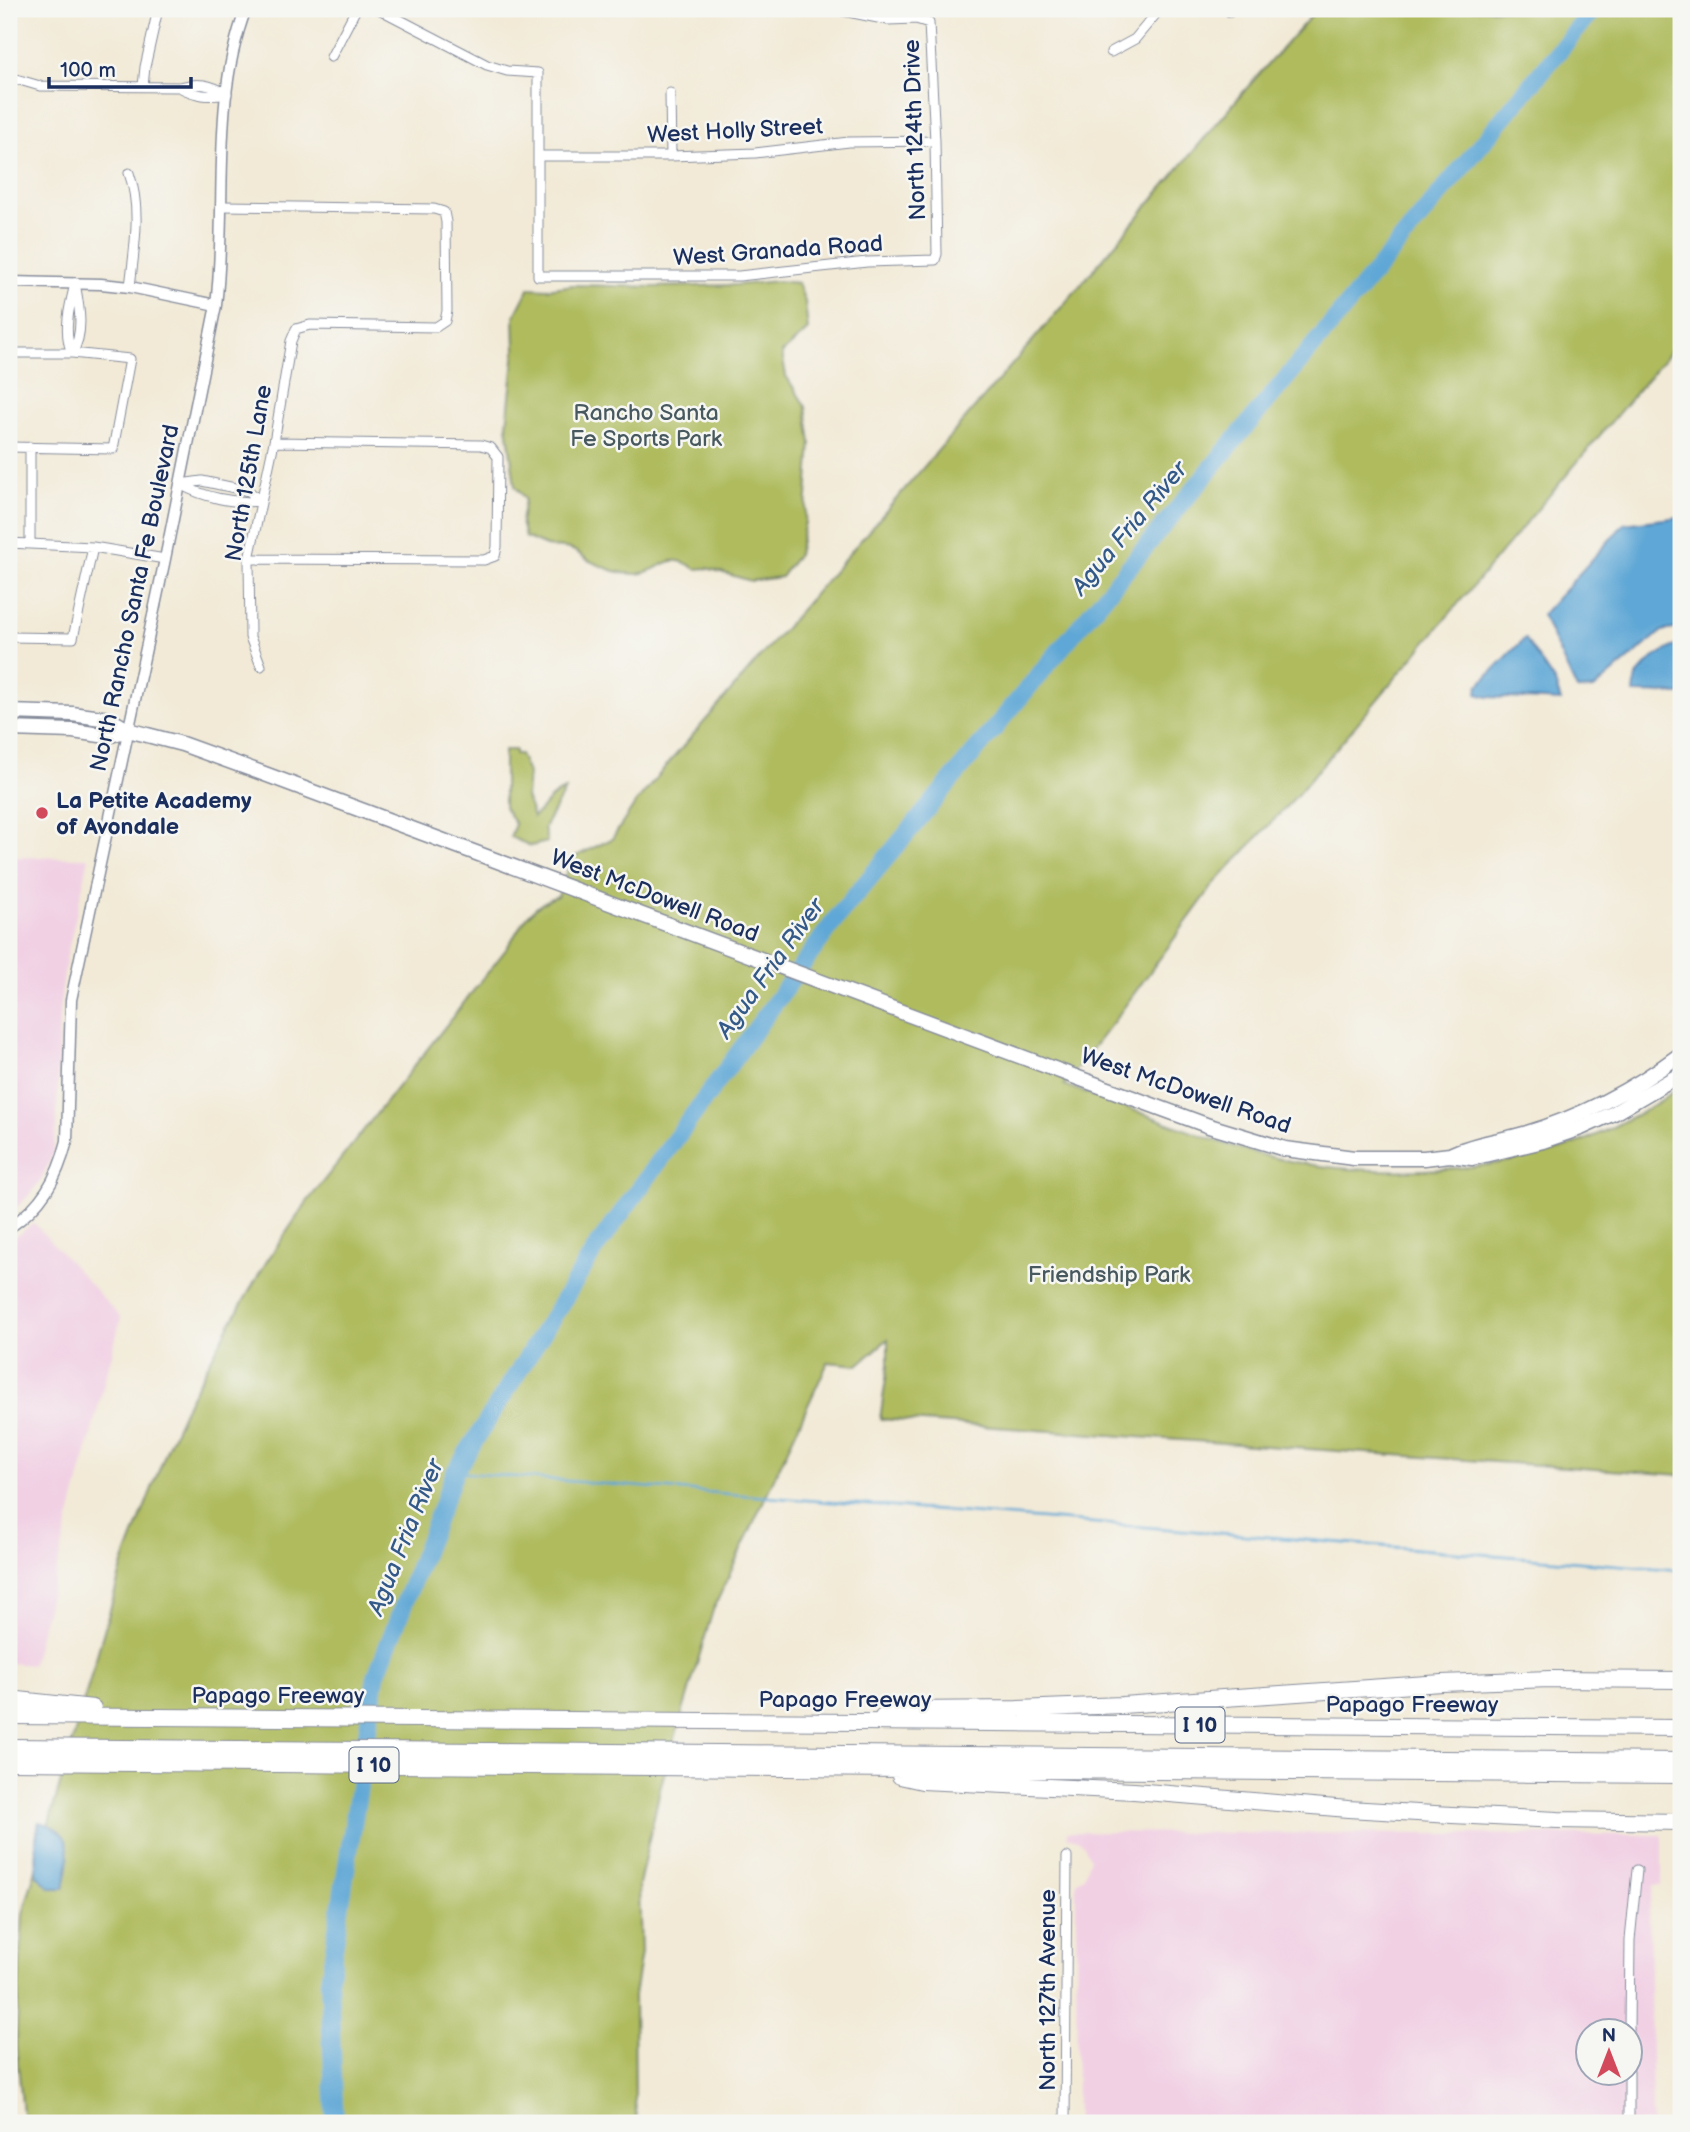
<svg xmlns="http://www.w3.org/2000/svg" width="1690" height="2132" viewBox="0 0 1690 2132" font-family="'Balsamiq Sans',sans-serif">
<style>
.built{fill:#f1d0e4;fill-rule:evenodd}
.green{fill:#afbb5d;stroke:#65755e;stroke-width:2}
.water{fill:#5fa7d6;stroke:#3d6b9a;stroke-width:2}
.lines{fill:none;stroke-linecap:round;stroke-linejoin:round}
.stream{stroke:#5fa7d6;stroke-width:2.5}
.river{stroke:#5fa7d6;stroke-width:18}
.minor-casing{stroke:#868c9a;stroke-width:11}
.tertiary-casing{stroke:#868c9a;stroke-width:13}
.primary-casing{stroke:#868c9a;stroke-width:17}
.motorway-casing{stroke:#868c9a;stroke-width:18}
.minor{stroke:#fff;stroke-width:9}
.tertiary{stroke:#fff;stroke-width:10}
.primary{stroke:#fff;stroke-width:14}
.motorway{stroke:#fff;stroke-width:16}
.poi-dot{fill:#d1495b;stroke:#f6f6f2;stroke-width:2.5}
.labels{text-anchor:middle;stroke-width:5;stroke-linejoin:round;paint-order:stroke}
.shield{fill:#f6f6f2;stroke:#5d6b8a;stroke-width:2}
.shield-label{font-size:21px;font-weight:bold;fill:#1b2f5e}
.street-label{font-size:23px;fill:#1b2f5e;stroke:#f6f6f2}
.park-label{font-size:23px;fill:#47595e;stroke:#f6f6f2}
.poi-label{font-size:23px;font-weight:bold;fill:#1b2f5e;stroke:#f6f6f2;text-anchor:start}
.water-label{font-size:24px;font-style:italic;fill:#335988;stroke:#f6f6f2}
</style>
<rect width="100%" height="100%" fill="#f6f6f2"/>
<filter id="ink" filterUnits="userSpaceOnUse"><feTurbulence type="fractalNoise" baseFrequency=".0143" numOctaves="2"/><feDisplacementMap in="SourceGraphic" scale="14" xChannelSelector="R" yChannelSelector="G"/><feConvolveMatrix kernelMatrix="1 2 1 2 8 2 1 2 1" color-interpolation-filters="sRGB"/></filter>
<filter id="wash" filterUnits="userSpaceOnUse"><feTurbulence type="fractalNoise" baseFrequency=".00686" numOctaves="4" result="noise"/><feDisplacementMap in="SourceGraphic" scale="28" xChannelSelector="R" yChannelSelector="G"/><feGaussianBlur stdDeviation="1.57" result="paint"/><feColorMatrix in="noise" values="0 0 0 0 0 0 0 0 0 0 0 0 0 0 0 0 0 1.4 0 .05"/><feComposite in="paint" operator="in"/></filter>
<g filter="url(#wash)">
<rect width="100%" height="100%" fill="#f2ead7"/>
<path class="built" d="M9,857L89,858L66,959L59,1011L57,1117L53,1154L42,1178L29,1195L9,1215Z
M34,1223L121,1318L32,1665L9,1663V1241Z
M1067,1832L1662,1835V1885H1654L1649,1906L1652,2123H1077L1076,1890L1077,1880L1084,1876L1090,1858L1084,1845L1078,1840L1067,1837ZM1588,2030H1630V2072H1588Z"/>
<path class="green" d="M1317,9H1681V339L1297,795L1215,883L1114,1021L1064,1085C1089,1094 1114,1103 1139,1112C1186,1129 1231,1149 1280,1159C1361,1177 1480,1174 1560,1149C1584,1142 1606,1131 1628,1119C1646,1110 1666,1099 1681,1085V1475L880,1419L888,1365V1339L858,1365L828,1362L713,1610L661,1785L639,1884L641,1952L634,1995L635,2100L637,2123H24L16,2045L23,1914L123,1564L169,1444L189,1400L230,1324L267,1261L307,1202L507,948C522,924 530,905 558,896L572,858L612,839L635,804L668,764L1084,281L1246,89Z
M778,281L798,283L805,302L808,330L782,353L786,376L806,407L811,443L805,522L798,554L781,577L751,581L707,568L696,569C667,548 662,573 636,574C618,574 606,568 590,561C584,558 579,552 572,550C565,547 557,548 550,547C542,545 533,540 525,537L521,522L525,499L515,486L507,425L515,350L514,317L529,288L547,289L573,285L654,287L736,285Z
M504,750H515V754H520L528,773L526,797L533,817C547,806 547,797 565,790L544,828L547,842L531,846L510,837L515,824L504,807Z"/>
<path class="water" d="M1681,517V628L1662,631L1594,689L1577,690L1542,615L1624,524Z
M1525,638L1555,683L1561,701L1488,697L1477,694L1478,686Z
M1681,642V694L1634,693L1636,677L1653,658Z
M39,1822C77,1830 70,1857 64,1888H50L37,1875L36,1839Z"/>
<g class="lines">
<path class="stream" d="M455,1472L1681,1570"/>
<path class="river" d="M335,2123L329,1981L376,1676L455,1472L596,1248L838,916L1594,9"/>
</g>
</g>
<g filter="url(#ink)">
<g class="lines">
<g class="minor-casing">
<path id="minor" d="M379,9L487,65L507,71L538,73V276H739L867,262L935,260L937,254L935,141L929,23L916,19V9
M833,9L888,20L916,19
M1226,9L1230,12L1233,9
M1111,52L1135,39L1160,9
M331,57L356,9
M16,79L40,86L179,87C198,82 210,84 227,94
M143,86L145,67L158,9
M179,87C196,96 209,97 227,94
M670,93L671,156
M538,156H671L755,153L849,142L935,141
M129,173C142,209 134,250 130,287
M222,206L434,209L444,212L446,222L447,311L445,321L436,327L310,325L296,329L291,341L274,442L249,559L250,637L261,666
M9,353H72L130,359L113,449L9,447
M72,353C85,333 79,305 75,283
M72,353C63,333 69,308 74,288
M30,447V543
M180,484L202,481L249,491L260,501
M180,484C203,497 234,504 260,501
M9,543L93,547L165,559
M249,559L484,560L495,556L497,547L498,457L491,448L481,445L274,442
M9,637L73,638L93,547
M1629,2030L1630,1940L1637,1870
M1629,2072V2123
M1065,2123L1067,1857"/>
</g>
<g class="tertiary-casing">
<path id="tertiary" d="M9,282L101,284L130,287L216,305
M9,1228C42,1205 57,1180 67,1141L71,1000L165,559L216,305C228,207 210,102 246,9"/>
</g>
<g class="primary-casing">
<path id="primary" d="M9,712L72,714L109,719L128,730L182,744L262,773L1073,1076L1209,1126L1285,1149L1354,1158H1424L1450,1155L1472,1158L1543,1141L1581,1128L1614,1113L1681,1074
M9,729L73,731L107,736L128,730
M1452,1154C1475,1143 1499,1141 1524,1134C1581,1117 1634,1089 1681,1054"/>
</g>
<g class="motorway-casing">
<path id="motorway" d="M9,1699L93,1708
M9,1716L1681,1728
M883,1717L908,1710L1017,1709L1122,1705L1442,1683L1550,1679L1681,1680
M9,1747L1681,1761
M9,1762L1681,1775
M900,1776L922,1781L1134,1791L1348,1809L1452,1815L1558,1820L1681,1822"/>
</g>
<use href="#minor" class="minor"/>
<use href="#tertiary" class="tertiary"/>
<use href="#primary" class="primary"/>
<use href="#motorway" class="motorway"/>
</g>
</g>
<circle class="poi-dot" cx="42" cy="813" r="7"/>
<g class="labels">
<g class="shield">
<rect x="1175.5" y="1707.5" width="49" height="35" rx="5"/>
<rect x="349.5" y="1747.5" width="49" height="35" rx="5"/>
</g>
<g class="shield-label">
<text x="1200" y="1732">I 10</text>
<text x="374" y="1772">I 10</text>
</g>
<g class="street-label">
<text transform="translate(735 130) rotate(-3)" y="8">West Holly Street</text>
<text transform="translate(914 130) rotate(-92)" y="8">North 124th Drive</text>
<text transform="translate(778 250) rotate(-4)" y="8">West Granada Road</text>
<text transform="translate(248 473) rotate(-80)" y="8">North 125th Lane</text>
<text transform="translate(134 598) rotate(-78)" y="8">North Rancho Santa Fe Boulevard</text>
<text transform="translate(655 895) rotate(21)" y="8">West McDowell Road</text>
<text transform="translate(1186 1090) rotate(19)" y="8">West McDowell Road</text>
<text x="278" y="1703">Papago Freeway</text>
<text x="845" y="1707">Papago Freeway</text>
<text x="1412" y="1712">Papago Freeway</text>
<text transform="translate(1047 1990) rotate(-90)" y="8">North 127th Avenue</text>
</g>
<g class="park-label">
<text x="646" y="420">Rancho Santa<tspan x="646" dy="26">Fe Sports Park</tspan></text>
<text x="1109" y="1282">Friendship Park</text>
</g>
<g class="poi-label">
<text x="56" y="808">La Petite Academy<tspan x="56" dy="26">of Avondale</tspan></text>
</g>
<g class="water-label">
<text transform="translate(1129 528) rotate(-50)" y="8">Agua Fria River</text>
<text transform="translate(770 968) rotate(-54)" y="8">Agua Fria River</text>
<text transform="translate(405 1537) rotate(-68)" y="8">Agua Fria River</text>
</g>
</g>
<rect width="1690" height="2132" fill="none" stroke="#f6f6f2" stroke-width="35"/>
<g transform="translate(1609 2052)"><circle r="33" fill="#f6f6f2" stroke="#9ea6b7" stroke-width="2"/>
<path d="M0-5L12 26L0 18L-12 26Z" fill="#d1495b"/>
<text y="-10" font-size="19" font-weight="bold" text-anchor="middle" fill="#1b2f5e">N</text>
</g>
<path d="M49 77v10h142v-10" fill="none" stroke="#1b2f5e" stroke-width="3.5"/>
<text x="60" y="77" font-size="21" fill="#1b2f5e" stroke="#f6f6f2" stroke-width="5" paint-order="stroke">100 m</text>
</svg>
